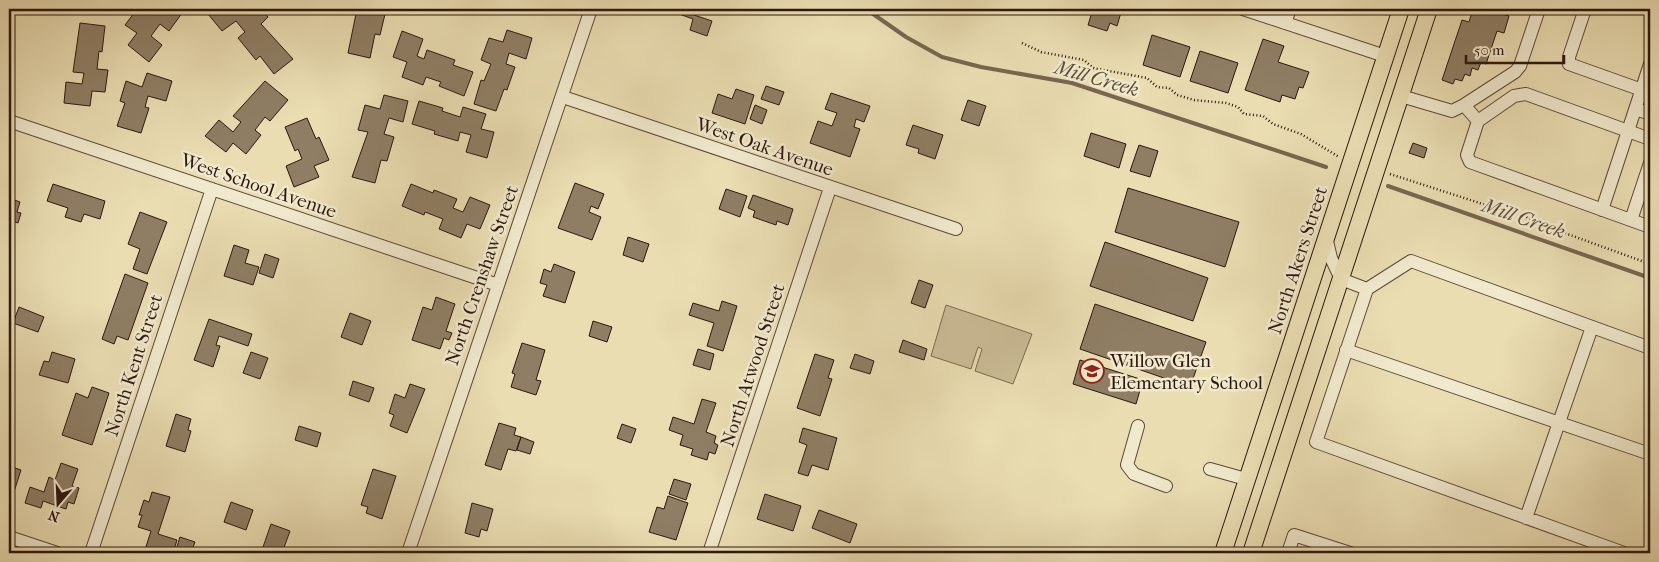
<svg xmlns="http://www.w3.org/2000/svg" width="1659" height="562" viewBox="0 0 1659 562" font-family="'IM FELL French Canon',serif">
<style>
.green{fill:#cabc96;stroke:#7c6a52}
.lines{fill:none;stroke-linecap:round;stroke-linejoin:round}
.stream{stroke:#786650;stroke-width:4}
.building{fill:#8f7e64;stroke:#2d180f}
.minor-casing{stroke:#5c4938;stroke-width:14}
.major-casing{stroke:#2d180f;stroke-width:18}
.path{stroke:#2d180f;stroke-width:2.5;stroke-dasharray:1 2.5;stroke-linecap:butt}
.minor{stroke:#f1e9cd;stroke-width:12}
.major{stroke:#eaddb2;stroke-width:16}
.labels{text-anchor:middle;stroke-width:5;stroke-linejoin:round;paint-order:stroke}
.street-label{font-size:19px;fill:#2d180f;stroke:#f1e9cd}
.poi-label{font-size:19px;fill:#2d180f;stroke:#f1e9cd;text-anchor:start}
.water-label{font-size:20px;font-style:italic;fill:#5f4c3a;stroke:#f1e9cd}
</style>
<rect width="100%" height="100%" fill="#eaddb2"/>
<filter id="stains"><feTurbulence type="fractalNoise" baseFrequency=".004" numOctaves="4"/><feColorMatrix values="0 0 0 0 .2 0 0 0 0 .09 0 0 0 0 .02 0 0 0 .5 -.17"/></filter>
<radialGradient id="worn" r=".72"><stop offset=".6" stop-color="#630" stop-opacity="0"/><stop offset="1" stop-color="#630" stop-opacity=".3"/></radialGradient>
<path class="green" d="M946,305L1032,334L1013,384L975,371L982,349L978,347L971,369L931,356Z"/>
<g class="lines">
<path class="stream" d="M866,9L906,37L942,57L981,67L1072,83L1326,167
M1388,186L1650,278"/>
</g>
<path class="building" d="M62,9H84V11Z
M137,9H185L169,31L160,24L151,36L162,45L149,62L128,45L137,33L125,25Z
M214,9H261L268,17L261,24L293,59L274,74L260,56L256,60L238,38L245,32L236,21L222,31L208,14Z
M357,9L386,10L380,35L375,34L370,58L348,53Z
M665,9H696L694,15L712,21L707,36L690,30L693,19Z
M1093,9H1122L1117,26L1110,23L1107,31L1088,25Z
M1473,9H1486L1509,16L1504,33L1497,31L1486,64L1481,62L1478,70L1472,68L1470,76L1465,74L1462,81L1455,79L1453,84L1442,80L1462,20L1469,22Z
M80,23L105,26L102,52L99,51L97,69L108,70L105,92L92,91L90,106L64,103L66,82L82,84L84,73L73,72Z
M507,30L532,38L526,59L509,53L506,64L515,67L507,90L504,89L496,111L474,104L481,80L484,81L491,64L481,60L489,38L503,42Z
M402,31L423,39L417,56L424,59L427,50L455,60L453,65L473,72L464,96L439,86L441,82L426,77L423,85L402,77L407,62L393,57Z
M1152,35L1190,47L1180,77L1143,65Z
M1263,39L1284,46L1278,62L1309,72L1303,88L1299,87L1295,99L1282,95L1280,102L1245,90Z
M1200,51L1238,63L1228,93L1190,81Z
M147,73L172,81L166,101L148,96L145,107L149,108L141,133L117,126L125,103L120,101L126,81L142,87Z
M265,81L288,100L270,121L265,117L255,130L261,135L246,154L233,143L226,152L205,136L219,120L233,132L241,122L233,116Z
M766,86L784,92L779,105L761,99Z
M736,89L754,95L745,124L712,113L718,94L732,99Z
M831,93L870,106L864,122L856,119L854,127L860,129L850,157L810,143L818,121L832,126L837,113L825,109Z
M384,95L408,101L403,122L389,118L384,134L394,137L387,161L381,160L375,183L352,177L368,132L358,130L365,105L380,109Z
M968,100L986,106L979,126L961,120Z
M419,101L443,108L442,111L460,117L463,107L486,114L481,129L494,132L487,158L466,152L471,135L460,132L458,141L434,134L435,131L412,124Z
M755,105L767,110L762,124L750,119Z
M307,118L316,139L319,137L329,160L314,166L319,177L294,187L286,166L302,159L298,149L295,151L285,127Z
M913,125L943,135L935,159L918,153L919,149L906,145Z
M1091,133L1126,144L1119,168L1084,156Z
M1413,143L1427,148L1424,158L1409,153Z
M1139,145L1158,151L1150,177L1130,171Z
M575,183L604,194L598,209L591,206L589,212L601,217L592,240L558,228Z
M53,184L105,201L100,219L84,214L81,222L65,217L68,208L47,201Z
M411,184L433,193L434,190L457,199L453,208L463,212L470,197L490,205L480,229L467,224L461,238L439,229L443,219L425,212L424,215L402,206Z
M1128,188L1239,222L1225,267L1115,232Z
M726,189L747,196L740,217L719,209Z
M753,195L793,209L788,225L777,221L776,225L753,217L755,211L748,208Z
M9,198L20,202L17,212L21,213L18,223L9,220Z
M140,212L167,222L147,274L133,269L140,249L128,244Z
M628,237L649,244L643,262L623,255Z
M1105,242L1208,278L1193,321L1090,286Z
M234,245L249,250L245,263L259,267L253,285L224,276Z
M265,254L279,259L273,278L259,273Z
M554,264L575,272L565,303L543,296L547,285L540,283L544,269L551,272Z
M125,274L148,283L128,340L117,336L114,344L102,339Z
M919,280L933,285L925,308L911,303Z
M436,297L455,304L446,331L452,333L449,340L444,338L440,349L412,340L423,307L432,310Z
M722,301L737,306L723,351L707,346L714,323L689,315L693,303L719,311Z
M1095,304L1206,342L1190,387L1080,349Z
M19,307L44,317L38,332L13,323Z
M350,313L371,321L362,345L341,337Z
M209,319L252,334L248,346L219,336L216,345L220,346L213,367L194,360Z
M593,321L612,327L607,342L589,336Z
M903,340L927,349L924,360L899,352Z
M522,343L545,350L536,380L541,381L536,395L511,387L515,374L512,373Z
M698,349L714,354L710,370L693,365Z
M52,352L75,359L68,383L39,375L44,361L49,362Z
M251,352L268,358L260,379L243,373Z
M815,354L834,360L828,378L832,379L820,416L797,408Z
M855,354L874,361L870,374L850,368Z
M1080,360L1143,380L1136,404L1073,384Z
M353,381L374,388L369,402L349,395Z
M410,384L425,389L407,433L390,426L394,415L389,413L395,394L405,398Z
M92,387L109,393L92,445L62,435L76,393L88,398Z
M702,399L716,403L706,432L716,436L714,443L718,445L715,454L709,452L707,460L691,455L693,449L680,445L683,435L669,430L673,417L694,424Z
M176,414L191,419L188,430L191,431L185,452L166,446Z
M499,423L516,428L514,435L521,437L516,451L508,449L501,470L485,465Z
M622,424L636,429L631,443L617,438Z
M299,426L321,433L317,447L295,440Z
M803,428L837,438L828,470L812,465L808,476L798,473L807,445L799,442Z
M521,437L534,442L530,454L517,450Z
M61,463L78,469L72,486L79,488L74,504L68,502L66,509L43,501L41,508L25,503L30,487L44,492L49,477L55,480Z
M9,466L21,470L12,498L9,497Z
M373,469L396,476L382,519L366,513L368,507L361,505Z
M674,479L691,484L686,500L669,494Z
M152,492L170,497L158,534L177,540L173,553H144L151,531L138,527L142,515H139L144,500L149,502Z
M765,494L801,506L793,531L757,519Z
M668,496L688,503L676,540L649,532L657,507L664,509Z
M231,502L253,510L246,530L224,522Z
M472,503L493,509L487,531L481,529L479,537L465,533Z
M819,510L857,524L850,543L812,528Z
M271,524L290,531L282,553L262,550Z
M180,537L195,542L191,553H175Z"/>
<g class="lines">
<g class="minor-casing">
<path id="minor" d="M1243,9L1385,56
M1585,9L1569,57V64L1642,90
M1285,23L1290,9
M1401,96L1452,111L1464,105L1478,121L1467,155L1470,162L1650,227
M563,97L956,229
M1464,105L1515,72L1520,66L1539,9
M1636,109L1650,114
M9,121L498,285
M1478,121L1514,96L1526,94L1650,139
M1602,210L1650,64
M1631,220L1650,163
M1326,237L1331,258L1341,279L1367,289
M1346,350L1650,454
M1138,426L1127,465L1134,474L1166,486
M1210,469L1246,479
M1526,518L1592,327
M9,537L57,553
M91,553L212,189
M408,553L591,9
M709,553L830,188
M1288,553L1294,535L1350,553
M1624,553L1316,442L1367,289L1411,261L1650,348"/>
</g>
<g class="major-casing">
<path id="major" d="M1223,553L1401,9
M1251,553L1429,9"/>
</g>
<path class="path" d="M1022,43L1041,52L1084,60L1093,68L1147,78L1157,87L1169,88L1177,95L1194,100L1226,103L1238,107L1244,114L1263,116L1273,124L1301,134L1339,157
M1390,174L1492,207L1518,212L1537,223L1650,264"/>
<use href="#minor" class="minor"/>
<use href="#major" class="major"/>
</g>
<defs>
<g id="school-ring" transform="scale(1.25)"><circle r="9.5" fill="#f1e9cd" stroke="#8f2418" stroke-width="1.5"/><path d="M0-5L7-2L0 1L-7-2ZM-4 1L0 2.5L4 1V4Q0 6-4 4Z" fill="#8f2418"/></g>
</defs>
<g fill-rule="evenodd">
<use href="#school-ring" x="1092" y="371"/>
</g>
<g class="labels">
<g class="street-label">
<text transform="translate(765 146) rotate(19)" y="7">West Oak Avenue</text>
<text transform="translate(259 185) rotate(19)" y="7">West School Avenue</text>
<text transform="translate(1297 260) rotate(-72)" y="7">North Akers Street</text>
<text transform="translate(481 275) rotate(-71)" y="7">North Crenshaw Street</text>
<text transform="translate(133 365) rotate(-72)" y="7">North Kent Street</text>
<text transform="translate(752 365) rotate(-72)" y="7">North Atwood Street</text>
</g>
<g class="poi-label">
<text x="1110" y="367">Willow Glen<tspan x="1110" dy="22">Elementary School</tspan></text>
</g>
<g class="water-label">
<text transform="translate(1097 78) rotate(16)" y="7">Mill Creek</text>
<text transform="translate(1524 218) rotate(19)" y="7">Mill Creek</text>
</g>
</g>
<rect width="1659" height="562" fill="none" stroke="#eaddb2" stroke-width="30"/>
<rect x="10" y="10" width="1639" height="542" fill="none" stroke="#2d180f" stroke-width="2.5"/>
<rect x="15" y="15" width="1629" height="532" fill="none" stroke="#2d180f"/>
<g transform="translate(58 504) rotate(199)" stroke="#f1e9cd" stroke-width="4" paint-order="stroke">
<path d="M0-4L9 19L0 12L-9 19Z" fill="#2d180f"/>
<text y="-8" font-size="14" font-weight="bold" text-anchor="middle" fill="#2d180f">N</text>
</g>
<path d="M1466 55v8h98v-8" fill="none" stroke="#2d180f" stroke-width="2.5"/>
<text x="1474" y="55" font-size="15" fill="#2d180f" stroke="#f1e9cd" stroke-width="4" paint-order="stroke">50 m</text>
<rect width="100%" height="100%" filter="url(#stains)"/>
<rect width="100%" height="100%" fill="url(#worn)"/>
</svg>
